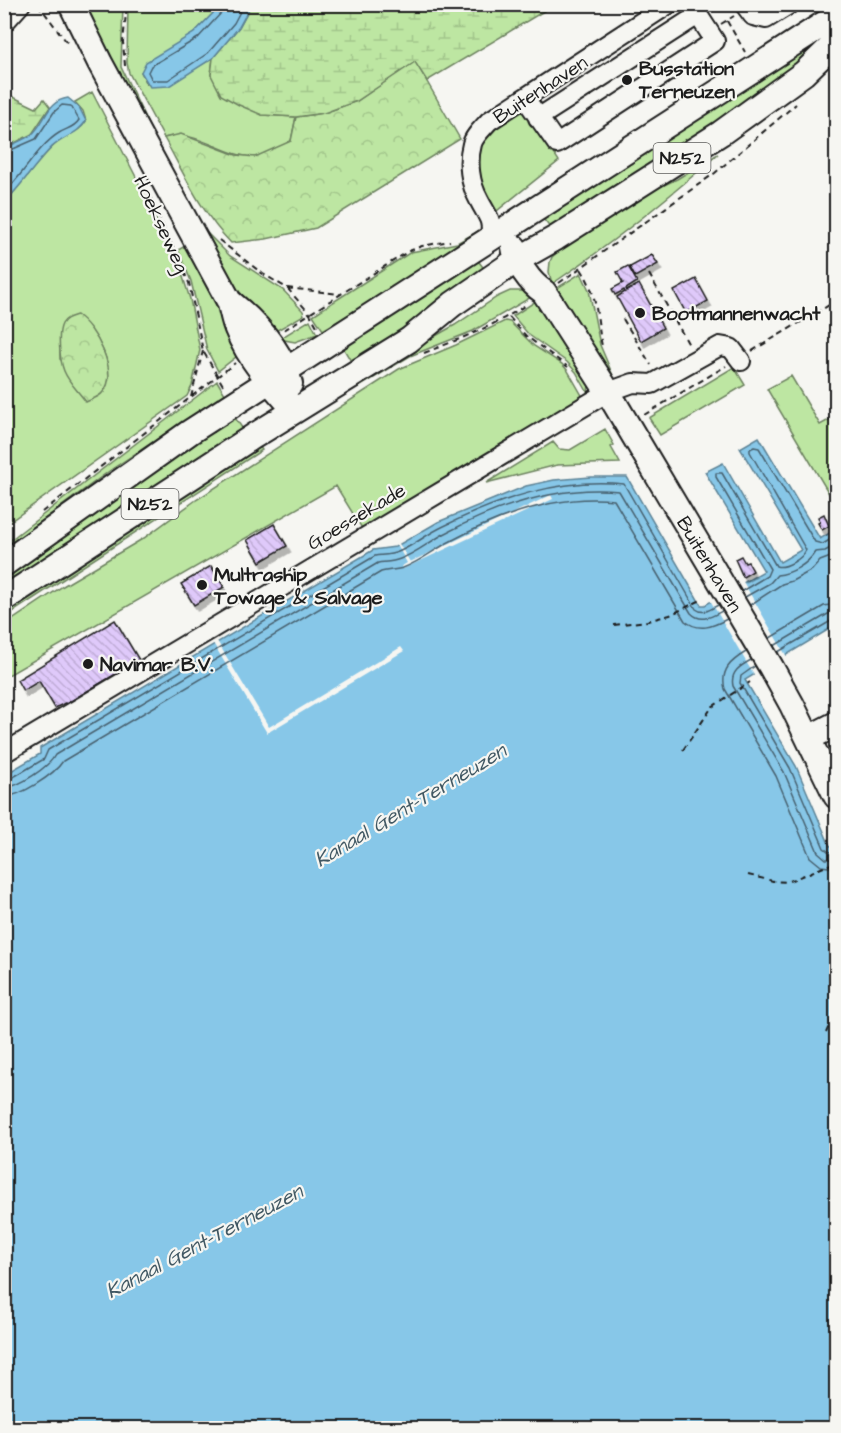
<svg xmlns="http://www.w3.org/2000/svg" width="841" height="1433" viewBox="0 0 841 1433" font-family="'Architects Daughter',sans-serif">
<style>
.green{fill:#bde6a2;stroke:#6c815f;stroke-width:1.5;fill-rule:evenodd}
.forest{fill:url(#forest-crowns);stroke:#6c815f;stroke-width:1.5}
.wetland{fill:url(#wetland-marsh);stroke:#6c815f;stroke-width:1.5}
.water{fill:#87c7e8;stroke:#5c8396;stroke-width:1.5}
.pier{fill:#f6f6f2}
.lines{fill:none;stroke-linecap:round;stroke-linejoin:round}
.shore{stroke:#47606e;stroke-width:1.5}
.building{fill:url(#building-back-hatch);stroke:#1c1c1c;stroke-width:1.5;filter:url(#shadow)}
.minor-casing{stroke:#1c1c1c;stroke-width:22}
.major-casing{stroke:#1c1c1c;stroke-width:28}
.path{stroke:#1c1c1c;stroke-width:2;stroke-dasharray:6 4.5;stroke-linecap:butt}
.minor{stroke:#f6f6f2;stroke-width:18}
.major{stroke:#f6f6f2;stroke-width:24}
.poi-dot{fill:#1c1c1c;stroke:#f6f6f2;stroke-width:2}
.labels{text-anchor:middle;stroke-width:4.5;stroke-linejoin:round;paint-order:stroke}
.shield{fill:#f6f6f2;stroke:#5d5d5c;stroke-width:1.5}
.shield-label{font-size:18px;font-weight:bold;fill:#1c1c1c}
.poi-label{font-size:20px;font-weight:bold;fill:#1c1c1c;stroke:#f6f6f2;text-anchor:start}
.street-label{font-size:20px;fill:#1c1c1c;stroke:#f6f6f2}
.water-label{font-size:21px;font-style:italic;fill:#415863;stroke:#f6f6f2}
</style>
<defs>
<pattern id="forest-crowns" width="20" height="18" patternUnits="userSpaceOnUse" patternTransform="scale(1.5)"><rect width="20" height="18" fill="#bde6a2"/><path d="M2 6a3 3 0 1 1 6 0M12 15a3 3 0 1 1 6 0" fill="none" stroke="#a2c58b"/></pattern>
<pattern id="wetland-marsh" width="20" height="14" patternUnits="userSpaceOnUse" patternTransform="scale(1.5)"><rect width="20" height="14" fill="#bde6a2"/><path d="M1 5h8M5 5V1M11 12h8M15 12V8" fill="none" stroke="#a2c58b"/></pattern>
<pattern id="building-back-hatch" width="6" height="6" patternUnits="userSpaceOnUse" patternTransform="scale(1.5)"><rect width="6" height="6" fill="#dfc9fa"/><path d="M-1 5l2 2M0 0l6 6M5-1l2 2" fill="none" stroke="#bfacd6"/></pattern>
<filter id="shadow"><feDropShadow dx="3.5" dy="6" stdDeviation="0" flood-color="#0004"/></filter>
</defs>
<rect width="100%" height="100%" fill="#f6f6f2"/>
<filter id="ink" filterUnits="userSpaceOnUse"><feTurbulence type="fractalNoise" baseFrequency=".0167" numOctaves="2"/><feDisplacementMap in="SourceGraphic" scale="12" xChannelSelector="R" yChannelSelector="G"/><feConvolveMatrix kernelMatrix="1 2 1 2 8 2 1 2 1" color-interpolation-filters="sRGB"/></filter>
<g filter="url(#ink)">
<path class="green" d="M83,5H123L121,67L156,141L154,143Z
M128,5H221L194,33L141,72L147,84L196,68L213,58L211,75L262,115L296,117L291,141C280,147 265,157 253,157C222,156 194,127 164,138L129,73L127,63Z
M836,26V33L772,89L554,233L541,216Z
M92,92L135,175L183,277L190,299L200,350L192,386L187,396L5,525V202C24,182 39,158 59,141C69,133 79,133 86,121L83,111L75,102ZM60,333L97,339C107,356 112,372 104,392L60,359Z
M524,107L559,161L493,214L479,187L473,160L481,133Z
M718,154C666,200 610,245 552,284L549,272L550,262L552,257L569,242L651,191L677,179Z
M482,229L478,236L458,250L323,330L313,315L411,252L457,243Z
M207,233L230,256L283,290L303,311L304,315L272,333L231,281L205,235Z
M185,246L241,353L218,371L207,350L191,281L178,250Z
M476,258L489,275L352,363L342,346Z
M581,273L589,290L600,345L614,378L611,380L554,290Z
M510,291H525L533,296L473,331L410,356L359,387L354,382L455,325L497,297Z
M539,299L589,384L588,393L576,372L567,362L529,335L513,316Z
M310,320L317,334L295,342L279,339Z
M505,321L510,322L534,346L562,364L568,371L584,399L363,530L336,486L5,677V625L63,586L144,538L196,500L399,369L456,345Z
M734,367L745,385L660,435L649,418Z
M791,376L820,425L836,416V501L834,502L767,389Z
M217,381L225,394L112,469L5,548V544Z
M233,415L245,432L5,588V576L45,545Z
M605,429L614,445L611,447L620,463L557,465L486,483L553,442L559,449L570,450Z
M257,443L262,450L5,617V606Z"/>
<path class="forest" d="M415,61L460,139L316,228L266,239L231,243C202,214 184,174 164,138L181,134L236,155L255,157L291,141L296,117L324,113L357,101Z
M77,315C95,327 120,372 103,392C100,397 92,399 86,402C79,392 69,383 64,371C60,361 57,334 62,324C65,318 71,317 77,315Z"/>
<path class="wetland" d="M251,5H554L427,81L415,62L357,101L324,113L296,117L262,115L239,105L221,95L211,75L213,58L239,27Z
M5,93L36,108L44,99L50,107L32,134L5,148Z"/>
<path class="water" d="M221,5H251L239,27L213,58L169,86L150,87L141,72L146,62L194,33Z
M68,98L79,107L86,121C78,134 63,137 52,147C35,164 22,185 5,202V148C13,144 24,140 31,135C46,123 46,101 68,98Z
M759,437L820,539L836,529V625L745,680L796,766L830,846L834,845L836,851V1428H5L4,775L40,754V748L373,550L395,547L438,522L526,486L554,480L591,477H627L701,605H705L764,571L705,472L723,463L780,562L801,550L740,448Z"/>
<path class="pier" d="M551,495L553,499L403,569L402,566L407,563L396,543L398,542L410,562Z
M742,580L787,657L755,677L710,600Z
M217,641L269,727L401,647L404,651L267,733L213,643Z"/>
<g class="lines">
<path class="shore" d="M225,4L223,11L198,38L151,66L148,72L152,80H168L208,53L234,23L244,4
M4,153L36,139L54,112L62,105L71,106L79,120C74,128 67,128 59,133C39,145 22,176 4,193
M742,591L767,576L770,569L716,477V473H722L776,566C785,569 802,559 806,550L750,452V449L754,447L759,448L815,542L823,544L836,536
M745,597L770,583L777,575C791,574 808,564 815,552L825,551L836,545
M750,605L782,584L792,581L812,570L820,561L836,555
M770,638L824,606L836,604
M774,646L828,614L836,613
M746,652C731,661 720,670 725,689L776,776L810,857L821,866L836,868
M778,652L831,621L836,620
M751,660C740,666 730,672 733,686L784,772L818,852L826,859H836
M755,666L741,676L740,683L790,768L824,848L829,852L836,851
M4,780L10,779L44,759L48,750L375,556C382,555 391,555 398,552C413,546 427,534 442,527C499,499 560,477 624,484L696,609C704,615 711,609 718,605
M4,788C19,787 49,767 55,755L378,563C385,562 393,562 400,559C415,554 429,542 444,534C497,506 559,485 619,491L691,613C701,623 711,617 722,611
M4,797C21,796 54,775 63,761L381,572C388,570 396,570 403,568C419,562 433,551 447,543C497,516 557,494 614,500L685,621C699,632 712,627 727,619"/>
</g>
<path class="building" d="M652,255L658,264L635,277L630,267Z
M628,266L637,282L626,289L627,291L639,284L663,328L641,341L617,297L625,292L624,290L615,295L612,289L623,283L617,272Z
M696,279L708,301L686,313L674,291Z
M824,514L829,526L822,530L818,523L820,522L818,517Z
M274,524L287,546L260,562L247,540Z
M741,556L745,563L748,562L753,571L743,577L735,559Z
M211,566L224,587L194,605L181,584Z
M115,620L139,660L66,704L65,703L55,708L39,681L23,691L17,680Z"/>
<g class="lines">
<g class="minor-casing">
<path id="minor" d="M744,4L753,16L766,19L790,4
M4,23L21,4
M525,98L557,144L715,41L691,4
M538,118L698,15
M490,240C493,218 488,218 479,200C470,184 467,162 472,144C474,136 483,128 489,121L669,4
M4,753L608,392L633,383L652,384L720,346L731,348L741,361"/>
</g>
<g class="major-casing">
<path id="major" d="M71,4L100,63L229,301C232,310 233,320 237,329C249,360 273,386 295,410
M514,247C516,263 530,283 544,292L608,392L771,667L792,705L836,796
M229,301C255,322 282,351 290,384
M4,564L190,432L836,16
M4,599L254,436L409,340L453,304L517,260L556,238L721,133L804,73L836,42
M809,738L836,724"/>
</g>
<path class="path" d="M38,4L69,45
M727,21L745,52
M721,24L734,16
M125,66L123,42L127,4
M149,195L189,283L203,351L224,387
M219,240L263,274L287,288L310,314L318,328
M581,269C598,294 596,317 602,346
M649,274L689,345
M559,283L715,173L796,104
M287,288L340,294
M509,317L526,336L568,367
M623,319L651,365
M284,330L409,251L422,246L450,241
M752,351L836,301
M424,353C460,339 495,326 527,304
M191,397L203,351
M644,415L726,366
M42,512L235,363
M614,625L647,621L670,615L701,600
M683,750L712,707L750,682
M830,813L836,827
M748,875L773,881L787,882L836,862
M826,1033L836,1010"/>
<use href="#minor" class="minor"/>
<use href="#major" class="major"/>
</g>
</g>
<g class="poi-dot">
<circle cx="627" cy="80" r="6"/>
<circle cx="640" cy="313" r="6"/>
<circle cx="202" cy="585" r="6"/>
<circle cx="88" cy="664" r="6"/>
</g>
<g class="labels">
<g class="shield">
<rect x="653.5" y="143" width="57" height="30" rx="4.5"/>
<rect x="121.5" y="489" width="57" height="30" rx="4.5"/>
</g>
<g class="shield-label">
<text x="682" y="164">N252</text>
<text x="150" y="510">N252</text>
</g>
<g class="poi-label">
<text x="639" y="75">Busstation<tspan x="639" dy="23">Terneuzen</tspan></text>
<text x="652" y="320">Bootmannenwacht</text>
<text x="214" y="581">Multraship<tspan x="214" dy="23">Towage &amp; Salvage</tspan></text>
<text x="100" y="671">Navimar B.V.</text>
</g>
<g class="street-label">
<text transform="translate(540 89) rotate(-33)" y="7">Buitenhaven</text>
<text transform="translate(162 224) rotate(65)" y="7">Hoekseweg</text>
<text transform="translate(356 516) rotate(-31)" y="7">Goessekade</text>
<text transform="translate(710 564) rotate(59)" y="7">Buitenhaven</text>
</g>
<g class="water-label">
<text transform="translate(410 805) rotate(-31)" y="7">Kanaal Gent-Terneuzen</text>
<text transform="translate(204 1241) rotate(-28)" y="7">Kanaal Gent-Terneuzen</text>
</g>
</g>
<rect width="841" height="1433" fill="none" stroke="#f6f6f2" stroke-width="24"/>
<rect x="12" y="12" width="817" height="1409" fill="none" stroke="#1c1c1c" stroke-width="2" filter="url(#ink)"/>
</svg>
